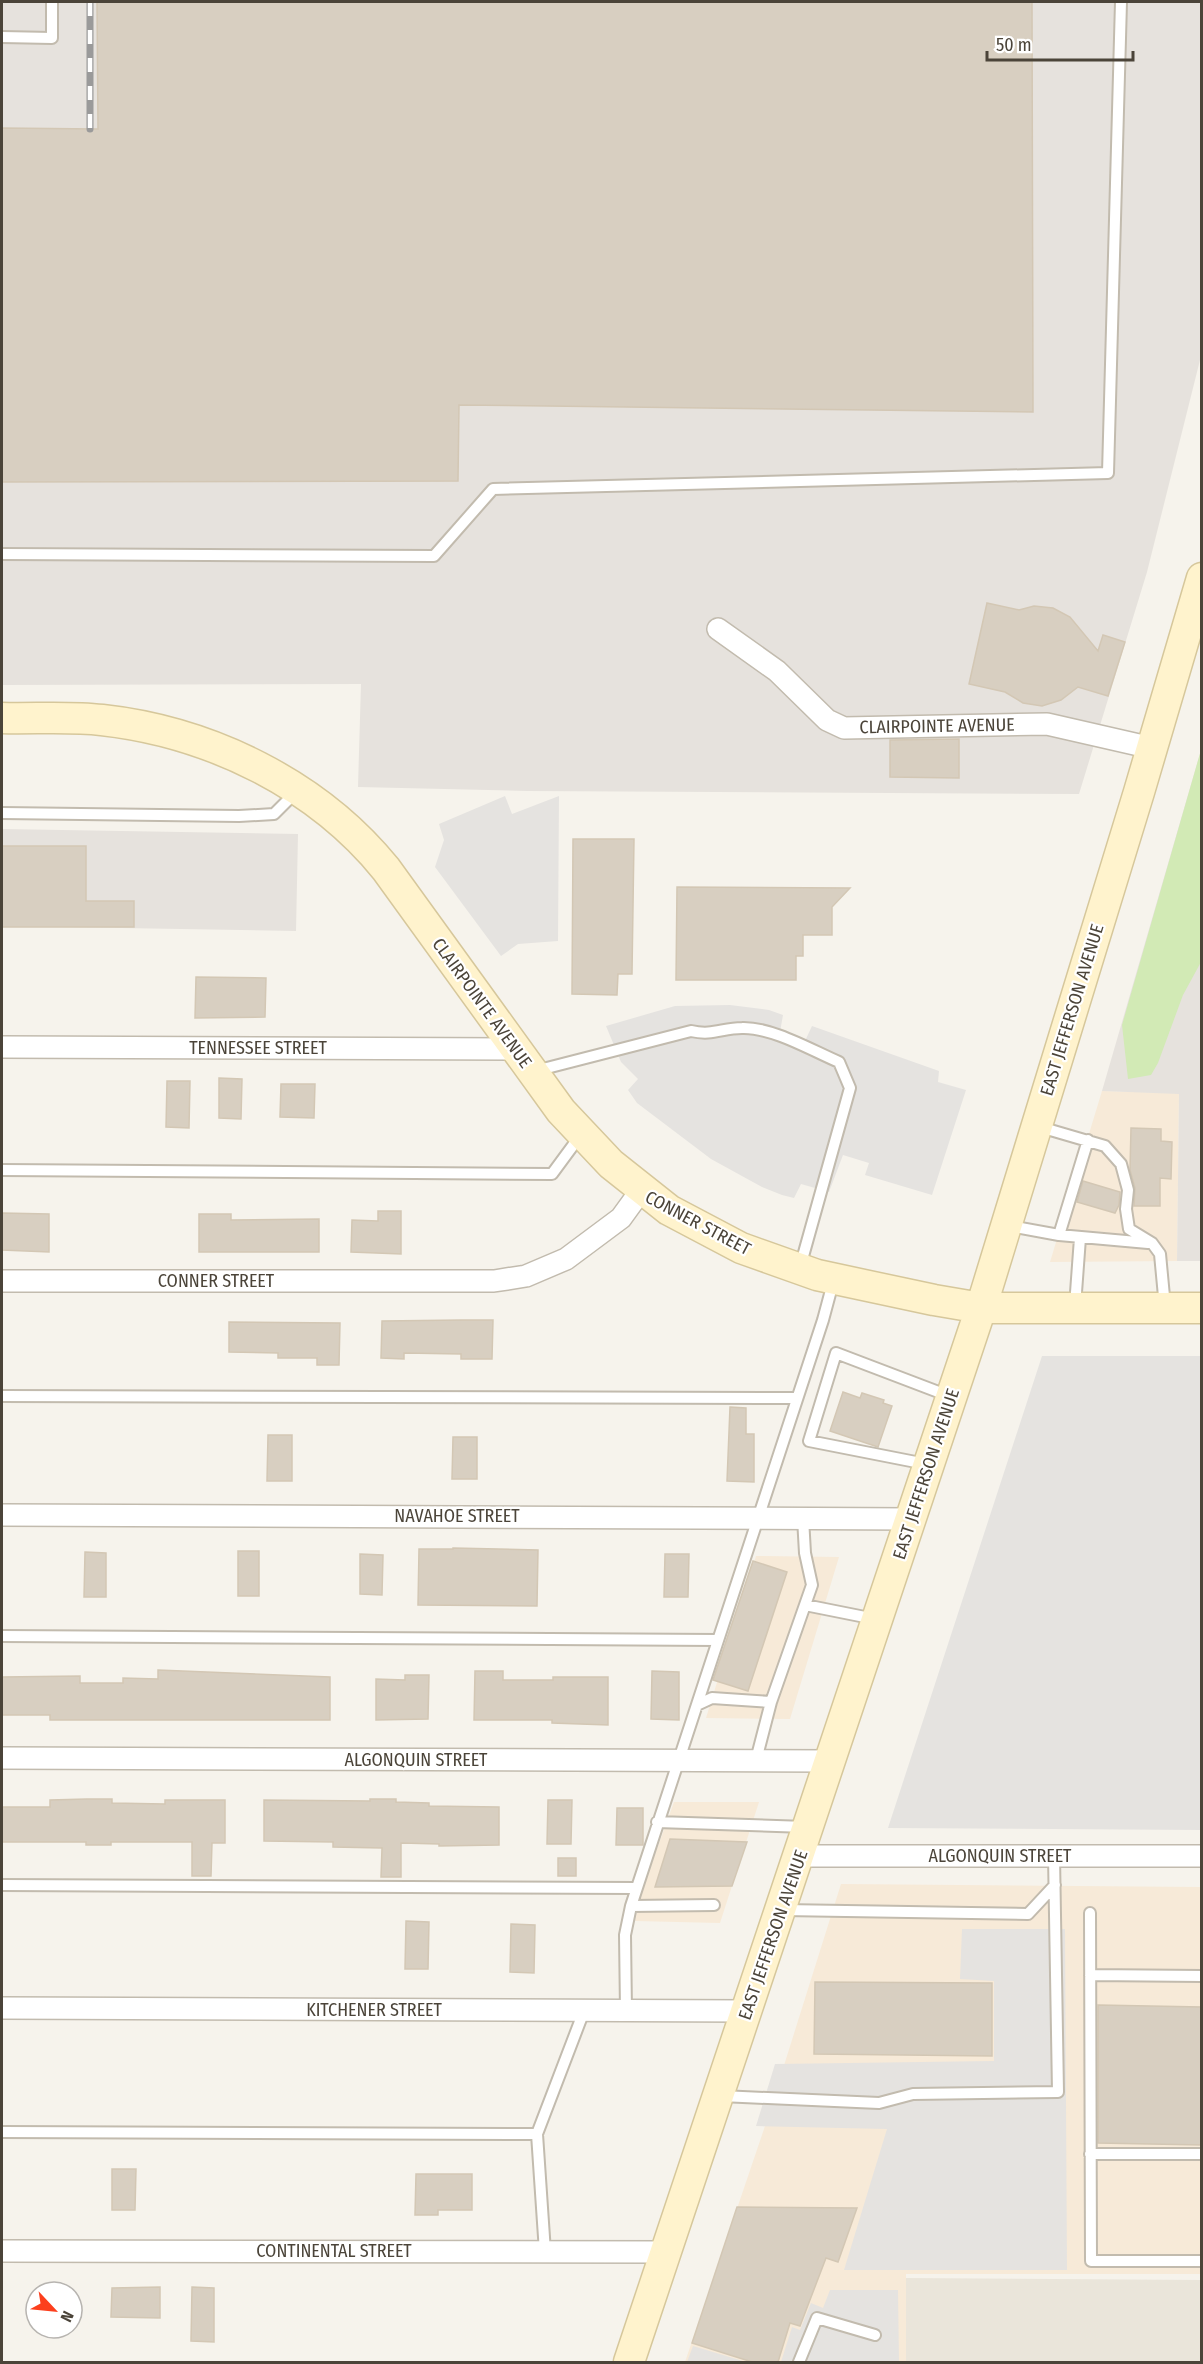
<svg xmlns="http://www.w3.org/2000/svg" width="1203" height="2364" viewBox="0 0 1203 2364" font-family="'Fira Sans Condensed',sans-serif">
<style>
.residential{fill:#eae5da}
.commercial{fill:#f7ead8}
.industrial{fill:#e6e2dd}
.green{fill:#d2eab5}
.parking{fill:#e5e3e0}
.building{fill:#d8cfc1;stroke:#d3c7b4;stroke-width:1.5}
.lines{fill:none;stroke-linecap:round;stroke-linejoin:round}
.lane-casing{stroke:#c2bbae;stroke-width:14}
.street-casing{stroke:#c2bbae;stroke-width:24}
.secondary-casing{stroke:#d6c79b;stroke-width:33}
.lane{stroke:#fff;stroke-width:10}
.street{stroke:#fff;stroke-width:21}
.secondary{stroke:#fff3cd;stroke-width:30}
.rail-casing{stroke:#9a9a9a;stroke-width:7}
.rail{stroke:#fff;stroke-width:4.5;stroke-dasharray:14;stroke-linecap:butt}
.labels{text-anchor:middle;stroke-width:4.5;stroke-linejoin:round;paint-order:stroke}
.street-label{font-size:18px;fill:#4b4439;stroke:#fff}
</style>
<rect width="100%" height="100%" fill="#f6f3ec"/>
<path class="residential" d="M905,2278L1201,2280V2362H906Z"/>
<path class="commercial" d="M1102,1091L1179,1093L1177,1261L1050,1262Z
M756,1556L839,1557L790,1719L706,1718Z
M674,1802H759L720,1923L635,1921L641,1893Z
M841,1884L1201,1887V2274H906V2362H685L764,2129Z"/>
<path class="industrial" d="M2,2H1201V356L1147,572L1079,794L527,791L358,787L361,684L2,685Z
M1201,750V1261H1177L1179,1094L1102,1091Z
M2,829L298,834L296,931L2,926Z"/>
<path class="green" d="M1201,750V962L1183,995L1158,1063L1151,1075L1128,1079L1122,1025Z"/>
<path class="parking" d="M505,796L512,814L559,796L558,941L518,944L501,956L435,867L444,840L439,824Z
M730,1005L769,1010L783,1015L780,1032L805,1041L812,1026L939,1071L938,1082L966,1090L932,1195L865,1175L869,1163L843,1155L829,1192L801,1184L794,1198L782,1195L762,1187L711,1159L637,1103L628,1090L638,1079L621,1062L606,1026L675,1006Z
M1042,1356H1201V1830L888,1828Z
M962,1929H1065L1067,2270H844L887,2129L756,2126L775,2064L994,2061V1981L960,1979Z
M830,2290H898L899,2362H781L792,2327L800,2330L811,2303L823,2308Z
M693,2346L746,2362H687Z"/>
<path class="building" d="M97,2H1032L1033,412L459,405L458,481L2,482V128L98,129Z
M987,603L1019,610L1034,606L1053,608L1070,617L1098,651L1103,635L1125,642L1108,696L1078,687L1061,700L1042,706L1023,703L1005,692L969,684Z
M959,739V778L890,777V740Z
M573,839H634L632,974H618L617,995L572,994Z
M2,846H86V901H134V927H2Z
M677,887L850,888L832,907V935H803V956H796V980H676Z
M196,977L266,978L265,1017L195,1018Z
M219,1078L242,1079L241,1119L219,1118Z
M167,1081H190L189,1128L166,1127Z
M281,1084H315L314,1118L280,1117Z
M1131,1128L1161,1129V1141L1172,1142L1171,1179L1160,1178V1206H1134L1135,1188L1130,1170Z
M1083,1181L1120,1192L1119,1205L1115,1213L1077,1202Z
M378,1211H401V1254L351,1252L352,1220L378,1221Z
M2,1213L49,1214V1252L2,1250Z
M199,1214H231V1220L319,1219V1252H199Z
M462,1320H493L492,1359H461V1354L404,1353V1359L381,1358L382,1321Z
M229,1322L340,1323L339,1365H317V1358H278V1353L229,1352Z
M843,1392L860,1398L862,1393L884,1400L883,1403L892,1406L878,1447L830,1431Z
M730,1407L746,1408V1434H754V1482L727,1481Z
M268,1435H292V1481H267Z
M453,1437H477V1479H452Z
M453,1548L538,1550L537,1606L418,1605L419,1549H453Z
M238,1551H259V1596H238Z
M85,1552L106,1553V1597H84Z
M360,1554L383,1555L382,1595L360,1594Z
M665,1554H689L688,1597H664Z
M753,1561L787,1572L748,1691L713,1680Z
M158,1670L330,1677V1720H50V1715H2V1677L80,1676V1683H123V1678L158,1679Z
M475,1671H503V1680H553V1677H608V1725L552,1723V1720H474Z
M652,1671L679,1672V1720L651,1719Z
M405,1675H429L428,1719L376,1720V1679L405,1680Z
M87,1799H112V1803L165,1804V1800H225V1843H212L211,1876H192V1842H111V1845H86V1842H2V1807H50V1800Z
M370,1799H396V1802L429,1803V1806L499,1807V1845L439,1846V1844L401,1843V1877H381L382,1848L333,1847V1842L264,1841V1800L370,1801Z
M548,1800H572L571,1844H547Z
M617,1808H643V1845H616Z
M670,1839L747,1842L732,1886L655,1887Z
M558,1858H576V1876H558Z
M406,1921L429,1922L428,1969H405Z
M511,1924L535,1925L534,1973L510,1972Z
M815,1982L992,1983V2056L814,2054Z
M1098,2005L1202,2007V2145L1098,2143Z
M112,2169H136L135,2210H112Z
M416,2174H472V2210H438V2215H415Z
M737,2207L857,2208L838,2262L826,2258L800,2326L790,2323L778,2362H752L692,2343Z
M160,2287V2318L111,2317L112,2288Z
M192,2287L214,2288V2342L191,2341Z"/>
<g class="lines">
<g class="lane-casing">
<path id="lane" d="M2,37L52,38V2
M2,554L434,556L493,489L1108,473L1121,2
M2,813L239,816L274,814L297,791
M535,1071L691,1031C713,1036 722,1028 742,1028C772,1027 811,1050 839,1062L850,1088L800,1267
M1040,1127L1105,1146L1121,1164L1128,1190L1126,1209L1129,1229L1152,1243L1160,1254L1165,1307
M2,1170L552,1174L580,1136
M1010,1226L1059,1235L1088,1140
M1059,1235L1148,1243
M1075,1306L1080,1238
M2,1396L796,1398
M926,1464L809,1441L836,1353L949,1396
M805,1605L875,1619
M2,1636L718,1640
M697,1705L712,1698L771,1702L812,1585L805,1553L803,1518
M756,1760L771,1702
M657,1822L806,1827
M2,1885L636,1888
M631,1906L714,1905
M783,1910L1028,1914L1055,1885
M1090,1913L1091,2261H1202
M1090,1975L1202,1976
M626,2011L625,1935L631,1906L823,1320L834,1279
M721,2096L879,2103L913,2094L1058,2092L1054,1856
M2,2132L537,2134
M1090,2154H1202
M545,2252L537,2134L584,2011
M799,2362L817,2318L875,2335"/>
</g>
<g class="street-casing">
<path id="street" d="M718,629L777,671L827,720L844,728L1047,724L1152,748
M2,1047L515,1049
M2,1281H494L526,1276L566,1259L621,1218L642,1189
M2,1515L912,1519
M2,1758L831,1761
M799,1856H1202
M2,2008L747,2011
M2,2251L666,2252"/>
</g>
<g class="secondary-casing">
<path id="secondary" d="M2,718C34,719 69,716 102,720C210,732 317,784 386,869L561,1111L611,1164L669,1210L741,1248L817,1275L934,1300L981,1308H1202
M629,2362L981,1308L1139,792L1202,578"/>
</g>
<use href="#lane" class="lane"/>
<use href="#street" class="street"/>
<use href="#secondary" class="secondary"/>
<g class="rail-casing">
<path id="rail" d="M90,2V129"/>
</g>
<use href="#rail" class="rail"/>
</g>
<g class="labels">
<g class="street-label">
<text transform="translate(937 726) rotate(-1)" y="6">CLAIRPOINTE AVENUE</text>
<text transform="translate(482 1003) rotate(54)" y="6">CLAIRPOINTE AVENUE</text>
<text transform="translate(1072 1010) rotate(-73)" y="6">EAST JEFFERSON AVENUE</text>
<text x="258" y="1054">TENNESSEE STREET</text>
<text transform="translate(698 1223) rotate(28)" y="6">CONNER STREET</text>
<text x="216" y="1287">CONNER STREET</text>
<text transform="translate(926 1474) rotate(-72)" y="6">EAST JEFFERSON AVENUE</text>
<text x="457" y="1522">NAVAHOE STREET</text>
<text x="416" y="1766">ALGONQUIN STREET</text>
<text x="1000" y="1862">ALGONQUIN STREET</text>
<text transform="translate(773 1935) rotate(-71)" y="6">EAST JEFFERSON AVENUE</text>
<text x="374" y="2016">KITCHENER STREET</text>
<text x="334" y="2257">CONTINENTAL STREET</text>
</g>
</g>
<rect width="1203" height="2364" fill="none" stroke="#4b4439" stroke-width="6"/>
<g transform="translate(54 2310) rotate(116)"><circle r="28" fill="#ffffff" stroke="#b7b4b0" stroke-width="1.5"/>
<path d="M0-4.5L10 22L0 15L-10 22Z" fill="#fc3f1d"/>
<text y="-9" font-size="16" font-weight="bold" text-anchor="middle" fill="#4b4439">N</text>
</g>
<path d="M987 51v9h146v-9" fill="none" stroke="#4b4439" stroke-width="3"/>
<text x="996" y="51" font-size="18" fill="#4b4439" stroke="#ffffff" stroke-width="4.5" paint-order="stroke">50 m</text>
</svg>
